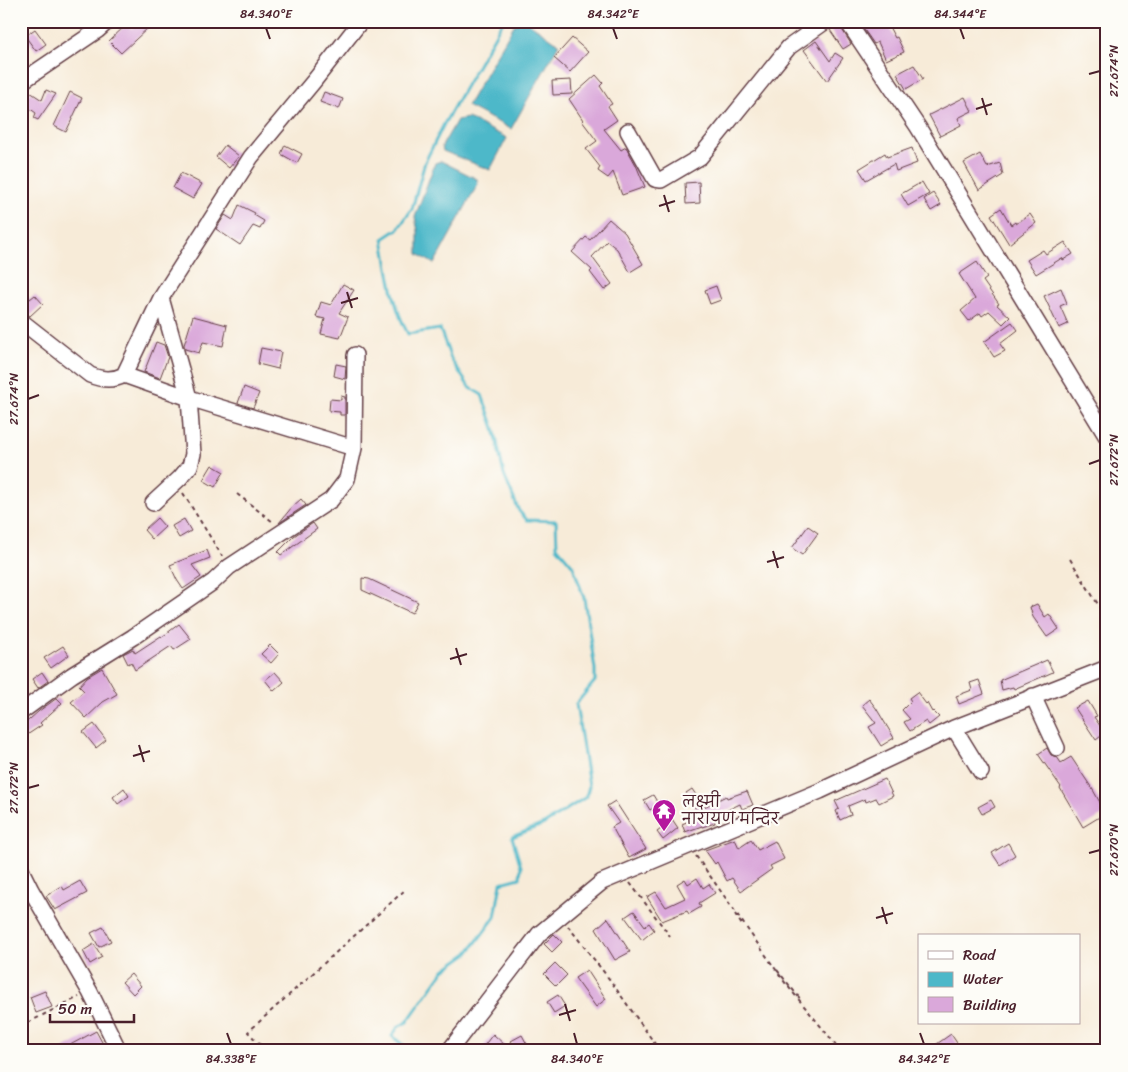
<svg xmlns="http://www.w3.org/2000/svg" width="1128" height="1072" viewBox="0 0 1128 1072" font-family="Sriracha,'Playpen Sans Deva',sans-serif">
<style>
.water{fill:#4db8c9;stroke:#4c6c7a}
.lines{fill:none;stroke-linecap:round;stroke-linejoin:round}
.stream{stroke:#4db8c9;stroke-width:3}
.building{fill:#daa8da}
.minor-casing{stroke:#643e45;stroke-width:18}
.path{stroke:#643e45;stroke-width:2;stroke-dasharray:4 4;stroke-linecap:butt}
.minor{stroke:#fff;stroke-width:15}
.ticks{fill:none;stroke:#4a1f2b;stroke-width:2}
.labels{text-anchor:middle;stroke-width:4.5;stroke-linejoin:round;paint-order:stroke}
.poi-label{font-size:15px;fill:#4a1f2b;stroke:#fdfcf7;text-anchor:start}
.neatline{fill:none;stroke:#4a1f2b;stroke-width:2}
.ticks-label{font-size:12px;text-anchor:middle;fill:#4a1f2b}
</style>
<rect width="100%" height="100%" fill="#fdfcf7"/>
<filter id="ink" filterUnits="userSpaceOnUse"><feTurbulence type="fractalNoise" baseFrequency=".02" numOctaves="2"/><feDisplacementMap in="SourceGraphic" scale="10" xChannelSelector="R" yChannelSelector="G"/><feConvolveMatrix kernelMatrix="1 2 1 2 8 2 1 2 1" color-interpolation-filters="sRGB"/></filter>
<filter id="wash" filterUnits="userSpaceOnUse"><feTurbulence type="fractalNoise" baseFrequency=".0096" numOctaves="4" result="noise"/><feDisplacementMap in="SourceGraphic" scale="20" xChannelSelector="R" yChannelSelector="G"/><feGaussianBlur stdDeviation="1.12" result="paint"/><feColorMatrix in="noise" values="0 0 0 0 0 0 0 0 0 0 0 0 0 0 0 0 0 1.4 0 .05"/><feComposite in="paint" operator="in"/></filter>
<g filter="url(#wash)">
<rect width="100%" height="100%" fill="#f7ebd8"/>
<path class="water" d="M523,21H526L559,44L511,129L467,106L514,25Z
M468,118L507,138L490,170L443,151L442,146L457,120Z
M441,161L477,179L478,184L434,264L418,254V231L415,217L435,163Z"/>
<g class="lines">
<path class="stream" d="M410,1051L392,1036L398,1027L407,1022L444,970L468,953L495,917L501,883L520,878L521,867L512,837L544,824L586,797L589,786L576,704L595,681V669L584,598L573,566L557,547L556,521L527,520L519,511L504,475L494,428L482,395L469,387L451,359L440,329L408,334C392,305 389,271 383,239L398,229L412,209L425,162L444,124L503,21"/>
</g>
<g id="blocks">
<path class="building" d="M140,21H143L149,27L121,53L109,41L127,24L132,29Z
M858,21H886L895,38L897,37L904,52L886,60L878,42L874,44Z
M838,23L851,44L843,49L830,30Z
M35,29L46,44L36,51L25,36Z
M572,38L588,52L570,72L554,58Z
M816,41L830,61L835,53L843,58L827,81L804,50Z
M914,65L923,79L906,89L897,74Z
M596,75L603,83L600,86L612,104L608,106L617,120L604,129L621,150L626,147L636,165L645,187L622,195L613,172L608,178L598,171L600,167L586,149L597,141L582,121L583,120L569,99Z
M571,80L572,94L553,95L552,81Z
M46,90L56,94L38,120L34,118L36,113L22,103L30,92L42,100Z
M70,92L82,98L66,132L54,126Z
M324,92L343,99L339,109L320,102Z
M965,97L972,111L958,118L961,125L940,136L929,115Z
M225,145L239,156L229,168L216,157Z
M285,145L302,154L297,163L281,154Z
M912,148L917,163L896,171L894,164L866,180L859,169L885,153L887,157Z
M980,154L987,167L1000,163L1003,175L979,190L964,163Z
M181,173L202,184L193,199L173,188Z
M699,182L700,203L686,204L685,183Z
M922,182L929,194L908,206L901,194Z
M933,193L941,205L931,211L924,199Z
M239,205L255,213L254,215L264,221L260,229L253,226L240,245L216,229L225,215L233,220Z
M1001,208L1011,225L1015,222L1016,224L1030,214L1036,223L1009,244L991,215Z
M609,219L625,233L643,264L630,272L617,249L607,241L592,257L612,284L604,290L590,272L592,270L572,252L586,237L590,240Z
M1065,242L1073,254L1063,260L1062,258L1036,274L1027,260L1043,250L1046,254Z
M977,262L987,278L983,281L999,304L997,305L1010,317L1003,324L989,311L982,316L980,313L969,321L961,311L975,299L959,274Z
M343,284L354,290L339,313L348,317L340,338L321,334L325,319L316,317L321,302L331,305Z
M716,286L721,300L710,304L705,290Z
M1061,288L1067,303L1060,306L1068,324L1059,328L1044,296Z
M21,291L30,299L35,295L43,304L30,316L21,312Z
M193,316L227,325L223,346L203,342L199,353L185,349L184,345Z
M1012,322L1018,330L1000,344L1005,351L994,357L984,342Z
M156,342L164,345L168,357L160,378L144,372Z
M261,348L281,352L278,369L258,364Z
M336,364L346,366L345,379L334,376Z
M244,387L259,393L253,408L238,403Z
M341,396L345,397V415H340V412L329,411L330,399L341,400Z
M212,465L224,472L215,487L203,480Z
M301,499L306,505L279,523L292,507Z
M157,518L165,527L152,539L144,530Z
M184,519L191,531L179,538L172,526Z
M313,523L317,529L281,555L278,552L294,536Z
M808,526L818,533L802,555L792,548Z
M207,550L210,558L192,565L201,577L183,589L177,580L170,565Z
M362,578L369,579L418,602L412,613L362,590Z
M1037,604L1045,617L1049,614L1059,629L1047,637L1033,617L1030,607Z
M179,624L191,639L174,650L171,646L135,670L131,662L128,664L123,654L133,649L135,653L161,636L162,637Z
M270,645L279,654L271,663L261,654Z
M63,646L69,655L51,668L44,658Z
M1047,660L1053,672L1014,689L1013,687L1002,690L1000,680Z
M102,668L117,694L103,702L86,718L71,702L84,691L79,686L87,677Z
M42,672L48,681L38,688L32,679Z
M275,672L284,682L274,691L265,680Z
M979,680L984,694L959,704L956,696L972,690L970,683Z
M917,692L926,704L927,703L932,712L933,711L939,717L929,725L926,721L910,731L904,722L910,719L902,710L911,701L909,698Z
M57,698L62,703L40,723L42,725L21,739V727L39,711Z
M869,699L876,708L894,738L881,746L869,727L876,723L862,705Z
M1088,701L1097,716L1094,717L1105,733L1096,740L1075,708Z
M94,724L106,740L96,748L83,732Z
M1047,748L1051,755L1057,757L1061,763L1071,757L1093,790L1106,813L1083,827L1060,788L1061,787L1038,754Z
M885,779L893,796L879,803L876,798L866,802L865,799L848,806L851,815L840,820L836,811L839,809L835,801Z
M124,788L129,796L118,804L113,797Z
M692,789L704,807L726,796L727,798L747,791L753,805L742,809L740,804L713,817L715,823L702,827V826L685,832L682,824L700,816L686,793Z
M653,795L659,805L650,810L644,800Z
M991,800L995,807L982,814L978,807Z
M615,801L646,849L629,858L612,827L619,823L607,806Z
M670,816L678,828L663,840L657,832L665,826L662,822Z
M735,839L739,848L751,840L758,850L775,841L784,859L770,866L772,869L741,891L732,878L727,881L717,862L715,864L705,850Z
M1008,843L1015,855L1000,865L992,853Z
M697,878L703,888L709,884L715,893L699,903L701,907L689,914L687,911L662,921L647,897L656,892L666,907L685,898L677,884L685,879L688,884Z
M80,881L87,893L55,910L46,896L62,886L64,890Z
M634,911L645,926L649,923L654,930L642,940L625,917Z
M608,918L630,952L615,960L596,929Z
M103,927L111,941L99,947L91,933Z
M554,934L562,942L552,952L544,944Z
M94,944L102,957L90,964L83,951Z
M555,963L567,975L556,986L544,974Z
M587,970L606,999L596,1007L575,978Z
M131,974L141,986L133,994L122,982Z
M45,991L52,1007L36,1013L30,997Z
M558,995L565,1006L554,1013L547,1002Z
M96,1031L103,1044L90,1051H59Z
M493,1034L506,1046L502,1051H480Z
M951,1034L959,1046L953,1051H927Z
M522,1035L529,1048L523,1051H516L511,1041Z"/>
</g>
</g>
<g filter="url(#ink)">
<use href="#blocks" fill-opacity="0" stroke="#643e45" stroke-width="1"/>
<g class="lines">
<g class="minor-casing">
<path id="minor" d="M847,21L918,127L1107,437
M21,82L98,30L108,21
M628,131L655,179L661,180L700,157L789,47L826,21
M21,321L90,375C102,380 113,381 124,375L189,398L354,448
M124,375L161,298L251,157L314,81L361,21
M153,503L180,478L190,466L193,454L189,398L161,298
M1033,696L1057,748
M21,712L72,675L133,637L213,582L229,567L331,500L347,479L354,448L355,355
M954,728L981,772
M21,870L31,890L90,992L119,1051
M449,1051L539,934L602,882L820,791L954,728L1107,668"/>
</g>
<path class="path" d="M183,493L222,556
M237,494L273,522
M1070,559L1107,619
M696,856L786,984L841,1051
M630,883L670,936
M735,914L742,925
M568,926L610,980L660,1051
M777,970L802,1001
M21,1026L79,997
M266,1051L248,1032L406,889"/>
<use href="#minor" class="minor"/>
</g>
</g>
<path class="ticks" d="M266,28L270,39M613,28L617,39M960,28L964,39M1089,74L1100,71M982,98L987,115M976,109L992,104M664,195L669,212M659,206L675,201M347,292L352,308M341,303L358,298M28,399L39,395M1089,464L1100,460M773,551L778,568M767,562L784,557M456,648L461,665M450,659L467,654M139,745L144,762M133,756L150,751M28,788L39,785M1089,853L1100,850M882,907L887,924M876,918L893,913M565,1004L570,1021M559,1015L576,1010M227,1033L231,1044M574,1033L577,1044M920,1033L924,1044"/>
<defs>
<g id="temple-pin" transform="scale(1.25)"><path d="M0 17L-7.5 6A9.5 9.5 0 1 1 7.5 6Z" fill="#b5179e" stroke="#fdfcf7"/><path d="M0-6L5-2H3V0L6.5 2.5H4V6H1.5V3h-3V6H-4V2.5H-6.5L-3 0V-2H-5Z" fill="#fff"/></g>
</defs>
<g fill-rule="evenodd">
<use href="#temple-pin" x="664" y="811"/>
</g>
<g class="labels">
<g class="poi-label">
<text x="682" y="807">लक्ष्मी<tspan x="682" dy="17">नारायण मन्दिर</tspan></text>
</g>
</g>
<rect width="1128" height="1072" fill="none" stroke="#fdfcf7" stroke-width="55"/>
<rect x="918" y="934" width="162" height="90" fill="#fdfcf7" stroke="#b5a4a5"/>
<rect x="928" y="951" width="25" height="8" fill="#ffffff" stroke="#b5a4a5"/>
<text x="963" y="960" font-size="15" fill="#4a1f2b">Road</text>
<rect x="928" y="972" width="25" height="15" fill="#4db8c9" stroke="#b5a4a5"/>
<text x="963" y="984" font-size="15" fill="#4a1f2b">Water</text>
<rect x="928" y="997" width="25" height="15" fill="#daa8da" stroke="#b5a4a5"/>
<text x="963" y="1010" font-size="15" fill="#4a1f2b">Building</text>
<path d="M50 1014v8h84v-8" fill="none" stroke="#4a1f2b" stroke-width="2.5"/>
<text x="58" y="1014" font-size="15" fill="#4a1f2b" stroke="#fdfcf7" stroke-width="4" paint-order="stroke">50 m</text>
<rect x="28" y="28" width="1072" height="1016" class="neatline"/>
<g class="ticks-label">
<text x="266" y="18">84.340°E</text>
<text x="613" y="18">84.342°E</text>
<text x="960" y="18">84.344°E</text>
<text transform="translate(1114 71) rotate(-90)" y="4">27.674°N</text>
<text transform="translate(14 399) rotate(-90)" y="4">27.674°N</text>
<text transform="translate(1114 460) rotate(-90)" y="4">27.672°N</text>
<text transform="translate(14 788) rotate(-90)" y="4">27.672°N</text>
<text transform="translate(1114 850) rotate(-90)" y="4">27.670°N</text>
<text x="231" y="1063">84.338°E</text>
<text x="577" y="1063">84.340°E</text>
<text x="924" y="1063">84.342°E</text>
</g>
</svg>
